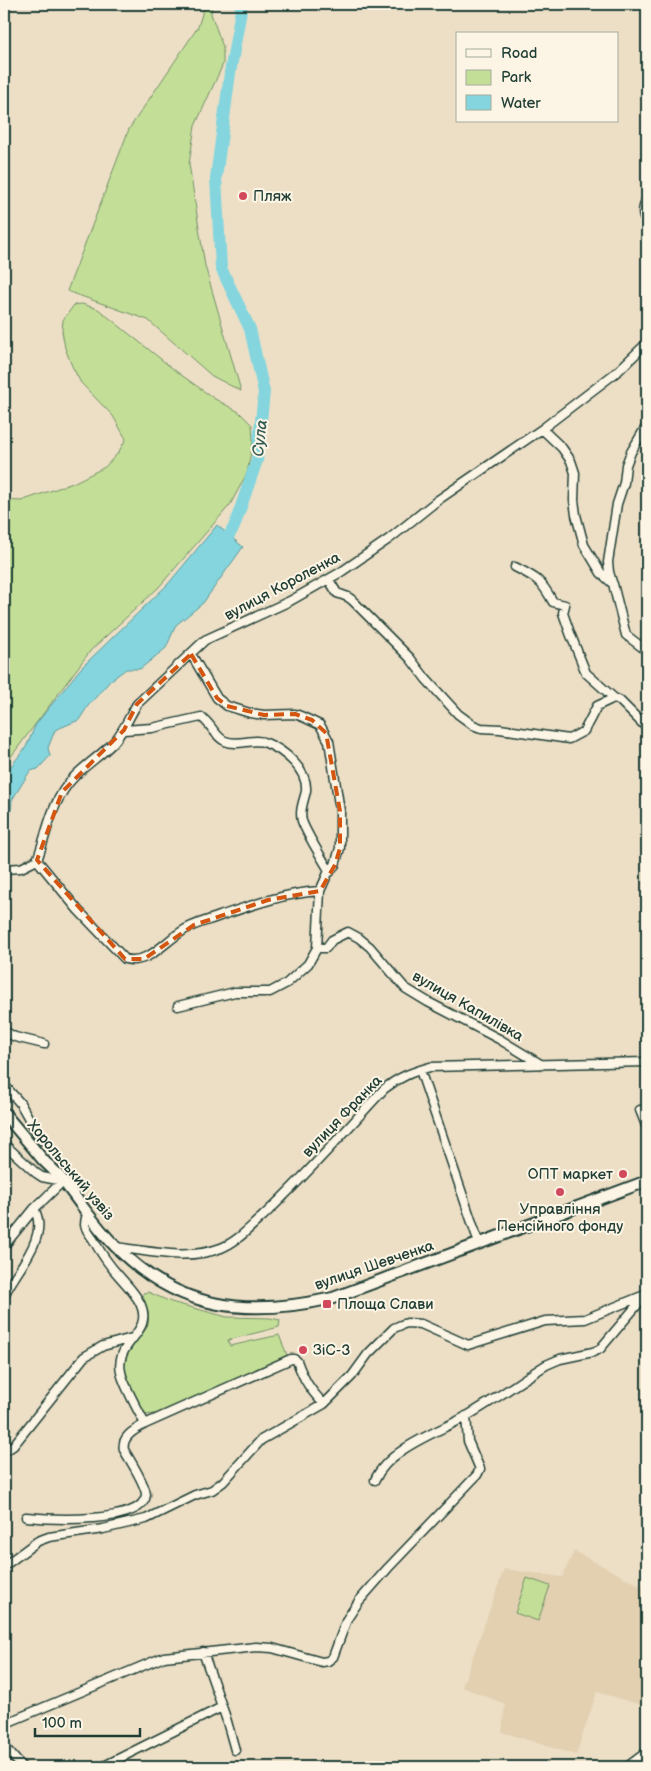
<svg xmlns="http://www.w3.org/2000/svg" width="651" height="1771" viewBox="0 0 651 1771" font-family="'Balsamiq Sans',sans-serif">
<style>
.built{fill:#e2d0b1}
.green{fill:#c3df97;stroke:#718e66}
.water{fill:#84d5dd;stroke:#5c9899}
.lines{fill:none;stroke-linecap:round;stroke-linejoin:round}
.river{stroke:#84d5dd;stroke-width:12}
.minor-casing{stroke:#1f3d34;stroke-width:11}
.major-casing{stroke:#1f3d34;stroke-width:14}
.minor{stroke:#fcf5e5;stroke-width:8}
.major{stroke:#fcf5e5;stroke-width:10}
.marked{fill:none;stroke:#d45610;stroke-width:4;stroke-dasharray:10 6;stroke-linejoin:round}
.poi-dot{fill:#d1495b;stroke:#fcf5e5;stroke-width:2}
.labels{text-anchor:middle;stroke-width:4;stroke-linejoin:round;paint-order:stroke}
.poi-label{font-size:15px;fill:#1f3d34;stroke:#fcf5e5;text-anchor:start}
.street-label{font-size:15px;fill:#1f3d34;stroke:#fcf5e5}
.water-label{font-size:16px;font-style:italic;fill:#335b56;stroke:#fcf5e5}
</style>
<rect width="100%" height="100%" fill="#eddfc6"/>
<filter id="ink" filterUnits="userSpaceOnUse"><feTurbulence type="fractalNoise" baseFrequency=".02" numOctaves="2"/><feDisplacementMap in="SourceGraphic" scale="10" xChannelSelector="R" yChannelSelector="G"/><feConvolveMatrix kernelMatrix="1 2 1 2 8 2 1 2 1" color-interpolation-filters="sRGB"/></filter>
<g filter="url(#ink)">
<path class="built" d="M574,1551L647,1589V1690L641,1705L597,1692L576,1755L502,1732L505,1704L462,1687L504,1569L562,1577Z"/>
<path class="green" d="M205,4H212L211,14L223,47V64L195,126L189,164L205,266L241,391L212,376L148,320L67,291L129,129L198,27Z
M82,304L98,309L177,372L215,399L239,412L252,425L253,441L247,473L230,505L158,588L91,650L4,766V500L21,501L73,483L105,467L118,453L126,439L113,416L81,383L72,366L65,348L62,331L63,320L74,305Z
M148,1292L171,1302L227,1317L270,1318L280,1320L279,1327L228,1340L230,1346L279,1335L287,1355L162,1413L146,1415C140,1409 126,1383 124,1375C123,1369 124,1360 126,1355C130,1343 144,1336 148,1324C150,1314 144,1302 143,1293Z
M527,1578L550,1586L538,1621L515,1613Z"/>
<path class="water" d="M217,525L243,547L203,603L176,625L166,648L140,669H126L110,681L88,706L79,720L55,730L48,748L50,756L38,769L30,771L12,800L11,814L4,830V775L26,747L36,724L81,668L168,584Z"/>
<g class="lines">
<path class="river" d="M220,550L234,527L257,460L264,392L250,329L221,268L216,178L230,73L241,10L240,4"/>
<g class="minor-casing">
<path id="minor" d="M647,197C644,206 640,214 647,223
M542,429L562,448L571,461L575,473L574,500L576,515L584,545L601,573L613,584L626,635L647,651
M515,567C537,578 541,580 553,602L565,605L563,613L570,633L586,673L614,698
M329,580L337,593L348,597L352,600L410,658L426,679L458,714L473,725L481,728L500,729L569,739L584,731L597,706L614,698L619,700L647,728
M612,582L609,572L608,562L617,504L624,483L626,465L631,452L647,425
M191,654L217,698L227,706L250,713L264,715L295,714L303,717L320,725L329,741L340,811V848L335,865L328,873L320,891L317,948H326L332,940L348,932L359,938L370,947L405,988L428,1002L499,1039L542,1065
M124,730L152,728L201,717C211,723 215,737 225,741C238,747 254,737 266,743C284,750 308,770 306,791C304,801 299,810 302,821C307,835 322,858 330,872
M37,860L78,910L125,959C148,965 163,943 181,932C192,924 207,921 220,916C252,905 285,893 320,891
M4,869L21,868L37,860C46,837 49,813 63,791C75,771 96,760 113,743C124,731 129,717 137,704L205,640L290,601L341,572L389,539L438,500L542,429L618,371L647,343
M178,1006L235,992H270L287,983L308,964L317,948
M4,1031L15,1037L44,1044
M420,1070L479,1243
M4,1085L20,1103L41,1140
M647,1108L640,1110L647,1128
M4,1144L36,1173L42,1177L63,1181
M87,1214C86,1217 85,1222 85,1225C86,1230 90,1235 93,1239C100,1252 109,1265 119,1276C127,1285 135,1293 140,1303C155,1334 114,1341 121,1372C123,1384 139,1412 145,1424
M4,1246L34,1209L63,1181
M115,1247C149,1251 187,1261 221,1248C237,1242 250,1227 263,1216C306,1176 344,1132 384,1089C399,1077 412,1072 430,1067L647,1062
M4,1296C14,1272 51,1237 34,1209
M4,1452L13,1446L84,1357L103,1346L132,1338
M375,1480C388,1449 438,1432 465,1417C493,1401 519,1382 546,1365L560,1359L593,1352L600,1349L644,1297
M26,1517C47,1519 143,1525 146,1495C146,1485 130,1460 124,1450C121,1436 135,1430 145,1424L291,1359H294L297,1361C304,1380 310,1390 324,1404
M4,1566L38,1541L49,1537L103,1529L146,1519L195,1495L212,1490L223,1482L261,1440L324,1404L352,1376L368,1354L394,1328L401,1325L407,1323L421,1324L468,1345L545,1321L585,1319L647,1294
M203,1652L226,1718L235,1750
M4,1724L164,1657L256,1647L272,1648L322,1662L328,1661L333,1657L347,1619L359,1601L388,1568L477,1475L480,1469L468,1441L466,1416
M4,1746L22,1767
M102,1767L222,1707
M627,1767L647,1752"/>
</g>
<g class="major-casing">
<path id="major" d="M4,1113C17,1129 30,1144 43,1160C50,1167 58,1174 64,1182C81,1204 96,1227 116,1247C179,1311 248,1317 333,1298L647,1181"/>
</g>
<use href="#minor" class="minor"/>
<use href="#major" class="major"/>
</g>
</g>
<path class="marked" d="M191,654L217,698L227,706L264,715L295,714L312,720L326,733L340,811V848L335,865L320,891L268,900L194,925L144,959H125L37,860L62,792L124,730L137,704Z"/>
<g class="poi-dot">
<circle cx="243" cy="196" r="5"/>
<circle cx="623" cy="1174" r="5"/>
<circle cx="560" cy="1192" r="5"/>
<rect x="322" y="1299" width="10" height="10" rx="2.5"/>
<circle cx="303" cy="1350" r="5"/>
</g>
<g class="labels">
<g class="poi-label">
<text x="253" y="201">Пляж</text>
<text x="613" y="1179" text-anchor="end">ОПТ маркет</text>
<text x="560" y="1214" text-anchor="middle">Управління<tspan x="560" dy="17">Пенсійного фонду</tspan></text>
<text x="337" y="1309">Площа Слави</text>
<text x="313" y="1355">ЗіС-3</text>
</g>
<g class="street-label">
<text transform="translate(282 586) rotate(-28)" y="5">вулиця Короленка</text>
<text transform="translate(468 1006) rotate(30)" y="5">вулиця Капилівка</text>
<text transform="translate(342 1116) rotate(-46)" y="5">вулиця Франка</text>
<text transform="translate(71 1170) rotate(50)" y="5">Хорольський узвіз</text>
<text transform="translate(374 1265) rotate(-19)" y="5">вулиця Шевченка</text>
</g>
<g class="water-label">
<text transform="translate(259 438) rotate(-84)" y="6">Сула</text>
</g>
</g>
<rect width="651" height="1771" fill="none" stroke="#fcf5e5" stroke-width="20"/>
<rect x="10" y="10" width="631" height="1751" fill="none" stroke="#1f3d34" stroke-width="2" filter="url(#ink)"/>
<rect x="456" y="32" width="162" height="90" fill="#fcf5e5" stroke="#a4ab9e"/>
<rect x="466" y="49" width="25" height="8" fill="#fcf5e5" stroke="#a4ab9e"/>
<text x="501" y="58" font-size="15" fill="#1f3d34">Road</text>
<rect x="466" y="70" width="25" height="15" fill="#c3df97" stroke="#a4ab9e"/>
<text x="501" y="82" font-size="15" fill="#1f3d34">Park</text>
<rect x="466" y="95" width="25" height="15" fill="#84d5dd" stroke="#a4ab9e"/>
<text x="501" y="108" font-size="15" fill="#1f3d34">Water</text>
<path d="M35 1728v8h105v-8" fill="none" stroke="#1f3d34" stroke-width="2.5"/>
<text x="42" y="1728" font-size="15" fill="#1f3d34" stroke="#fcf5e5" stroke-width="4" paint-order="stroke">100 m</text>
</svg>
